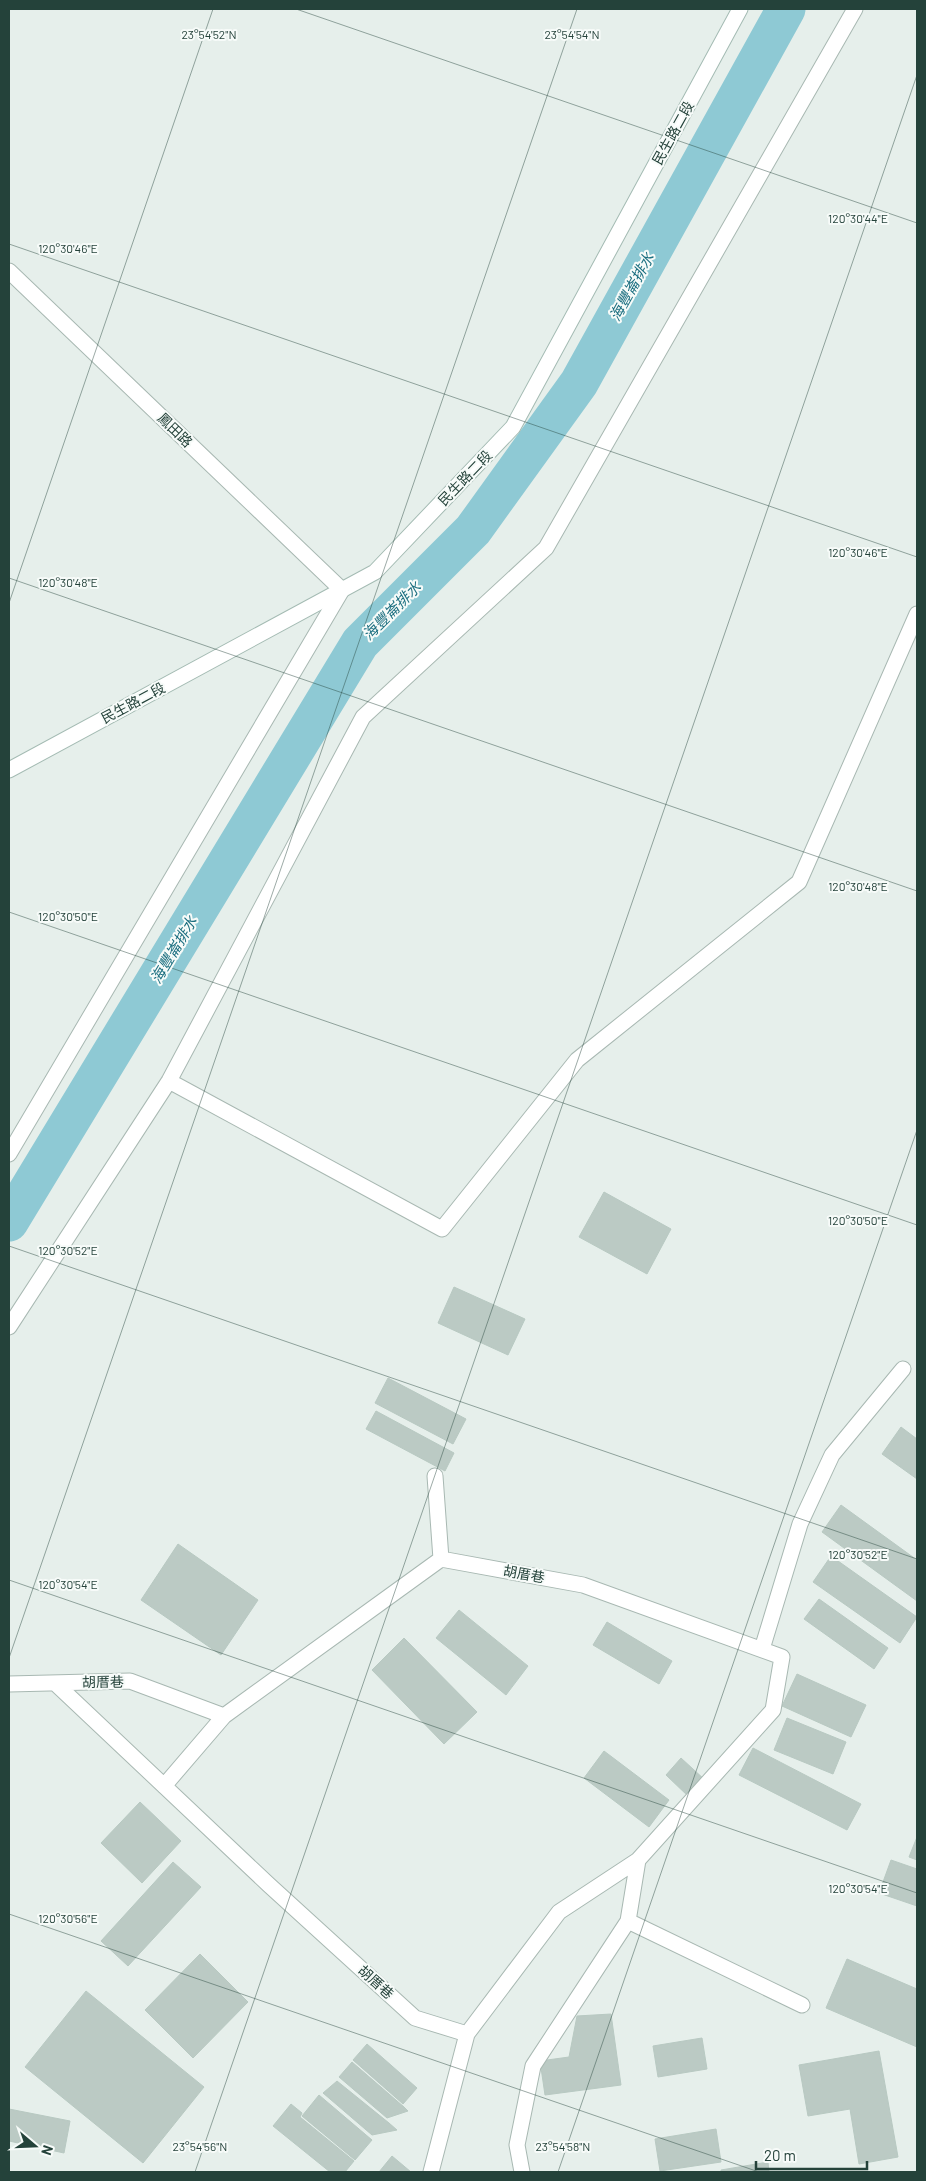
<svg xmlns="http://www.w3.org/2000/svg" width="926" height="2181" viewBox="0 0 926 2181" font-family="Barlow,'Noto Sans TC',sans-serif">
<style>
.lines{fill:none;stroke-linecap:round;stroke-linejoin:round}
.canal{stroke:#8ec9d4;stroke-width:39}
.building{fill:#bbcac4;stroke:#b8c9c2}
.lane-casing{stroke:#a8b8b2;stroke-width:17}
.secondary-casing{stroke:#a4bbb3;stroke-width:17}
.lane{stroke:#fff;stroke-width:15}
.secondary{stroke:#fff;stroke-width:15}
.ticks{fill:none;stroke:#24423a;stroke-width:1;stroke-opacity:0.45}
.labels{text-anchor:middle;stroke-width:4;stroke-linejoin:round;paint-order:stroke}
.street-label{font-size:14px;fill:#24423a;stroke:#f7fbf9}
.water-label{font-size:15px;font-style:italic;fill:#1c6f80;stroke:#f7fbf9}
.ticks-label{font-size:12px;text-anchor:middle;fill:#24423a;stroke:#f7fbf9;stroke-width:4;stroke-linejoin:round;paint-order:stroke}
</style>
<rect width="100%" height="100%" fill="#e6efeb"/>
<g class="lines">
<path class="canal" d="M9,1222L360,643L473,530L579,383L786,9"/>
</g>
<path class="building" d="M604,1192L671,1229L647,1274L579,1237Z
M454,1287L525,1319L508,1355L438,1323Z
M388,1378L466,1419L453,1444L375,1403Z
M376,1411L454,1453L445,1471L366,1429Z
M901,1427L917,1439V1479L882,1454Z
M841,1505L917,1560V1601L822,1532Z
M178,1544L258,1600L221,1655L141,1600Z
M831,1556L917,1617L900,1643L813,1582Z
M819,1599L888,1648L874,1669L804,1619Z
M459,1610L528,1666L506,1695L436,1638Z
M607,1622L672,1661L659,1684L593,1645Z
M404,1638L477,1712L444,1744L372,1670Z
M797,1674L866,1705L851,1737L782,1706Z
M787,1718L846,1742L833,1774L774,1750Z
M753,1748L861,1804L847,1830L739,1775Z
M604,1751L669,1800L649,1827L584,1778Z
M681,1758L705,1780L689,1797L666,1775Z
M140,1802L181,1841L142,1883L101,1843Z
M917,1837V1860L909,1857Z
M891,1860L917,1869V1906L879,1893Z
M173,1862L201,1887L128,1966L101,1941Z
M200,1954L248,2002L193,2058L145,2010Z
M847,1959L917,1989V2047L826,2008Z
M86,1991L204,2087L143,2163L25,2067Z
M611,2014L621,2085L545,2095L540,2061L569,2057L577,2016Z
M702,2038L707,2069L658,2077L653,2046Z
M367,2044L417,2088L403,2104L353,2060Z
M879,2051L898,2157L859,2164L850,2109L808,2116L799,2065Z
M352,2062L404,2107L408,2111L387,2118L339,2077Z
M337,2081L389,2123L397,2130L372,2135L323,2093Z
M319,2095L372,2140L355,2160L302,2116Z
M291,2104L302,2113L300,2117L354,2161L345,2172H330L273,2126Z
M9,2109L70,2121L64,2153L9,2141Z
M716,2129L721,2162L660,2171L655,2139Z
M392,2156L411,2172H379Z
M768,2162L769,2172H721V2170Z"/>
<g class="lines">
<g class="lane-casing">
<path id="lane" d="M9,271L342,590L9,1154
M169,1081L442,1229L577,1060L799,882L917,614
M9,1327L169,1081L363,717L546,548L855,9
M435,1476L441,1559
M762,1649L800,1524L832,1455L903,1369
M55,1683L269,1885L415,2018L467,2034
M9,1684L130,1681L224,1716L441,1559L583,1585L782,1657L773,1710L638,1860L628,1921L533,2066L517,2145L522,2172
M164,1786L224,1716
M628,1921L802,2005
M431,2172L467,2034L559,1912L638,1860"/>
</g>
<g class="secondary-casing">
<path id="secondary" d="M9,770L375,572L513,427L740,9"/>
</g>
<use href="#lane" class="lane"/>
<use href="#secondary" class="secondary"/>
</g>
<path class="ticks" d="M296,9L917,223M9,244L917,557M9,578L917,891M9,603L213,9M9,912L917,1225M9,1246L917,1559M9,1580L917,1893M9,1658L577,9M9,1914L759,2172M195,2172L917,75M558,2172L917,1130"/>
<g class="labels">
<g class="street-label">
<text transform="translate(673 133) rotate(-61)" y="5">民生路二段</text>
<text transform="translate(175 430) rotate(44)" y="5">鳳田路</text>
<text transform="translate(465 478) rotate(-46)" y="5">民生路二段</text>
<text transform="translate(133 703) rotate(-28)" y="5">民生路二段</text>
<text transform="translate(524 1574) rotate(10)" y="5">胡厝巷</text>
<text transform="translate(103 1682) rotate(-1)" y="5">胡厝巷</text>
<text transform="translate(376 1982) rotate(42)" y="5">胡厝巷</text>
</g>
<g class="water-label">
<text transform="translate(632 287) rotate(-61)" y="5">海豐崙排水</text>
<text transform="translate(392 611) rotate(-45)" y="5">海豐崙排水</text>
<text transform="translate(174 950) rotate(-59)" y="5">海豐崙排水</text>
</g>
</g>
<g class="ticks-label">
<text x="572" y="39">23°54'54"N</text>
<text x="209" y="39">23°54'52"N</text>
<text x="858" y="223">120°30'44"E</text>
<text x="68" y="253">120°30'46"E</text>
<text x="858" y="557">120°30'46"E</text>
<text x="68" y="587">120°30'48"E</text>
<text x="858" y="891">120°30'48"E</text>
<text x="68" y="921">120°30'50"E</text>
<text x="858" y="1225">120°30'50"E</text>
<text x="68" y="1255">120°30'52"E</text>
<text x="858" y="1559">120°30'52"E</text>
<text x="68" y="1589">120°30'54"E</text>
<text x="858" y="1893">120°30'54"E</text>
<text x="68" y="1923">120°30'56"E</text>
<text x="200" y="2151">23°54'56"N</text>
<text x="563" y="2151">23°54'58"N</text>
</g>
<rect width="926" height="2181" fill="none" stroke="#24423a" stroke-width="20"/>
<g transform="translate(35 2146) rotate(109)" stroke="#f7fbf9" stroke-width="4" paint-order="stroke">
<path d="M0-4L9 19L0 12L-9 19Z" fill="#24423a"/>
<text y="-8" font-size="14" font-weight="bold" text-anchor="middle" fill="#24423a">N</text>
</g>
<path d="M756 2161v8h111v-8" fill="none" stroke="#24423a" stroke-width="2.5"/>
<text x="764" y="2161" font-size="15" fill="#24423a" stroke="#f7fbf9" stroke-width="4" paint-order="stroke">20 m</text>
</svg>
